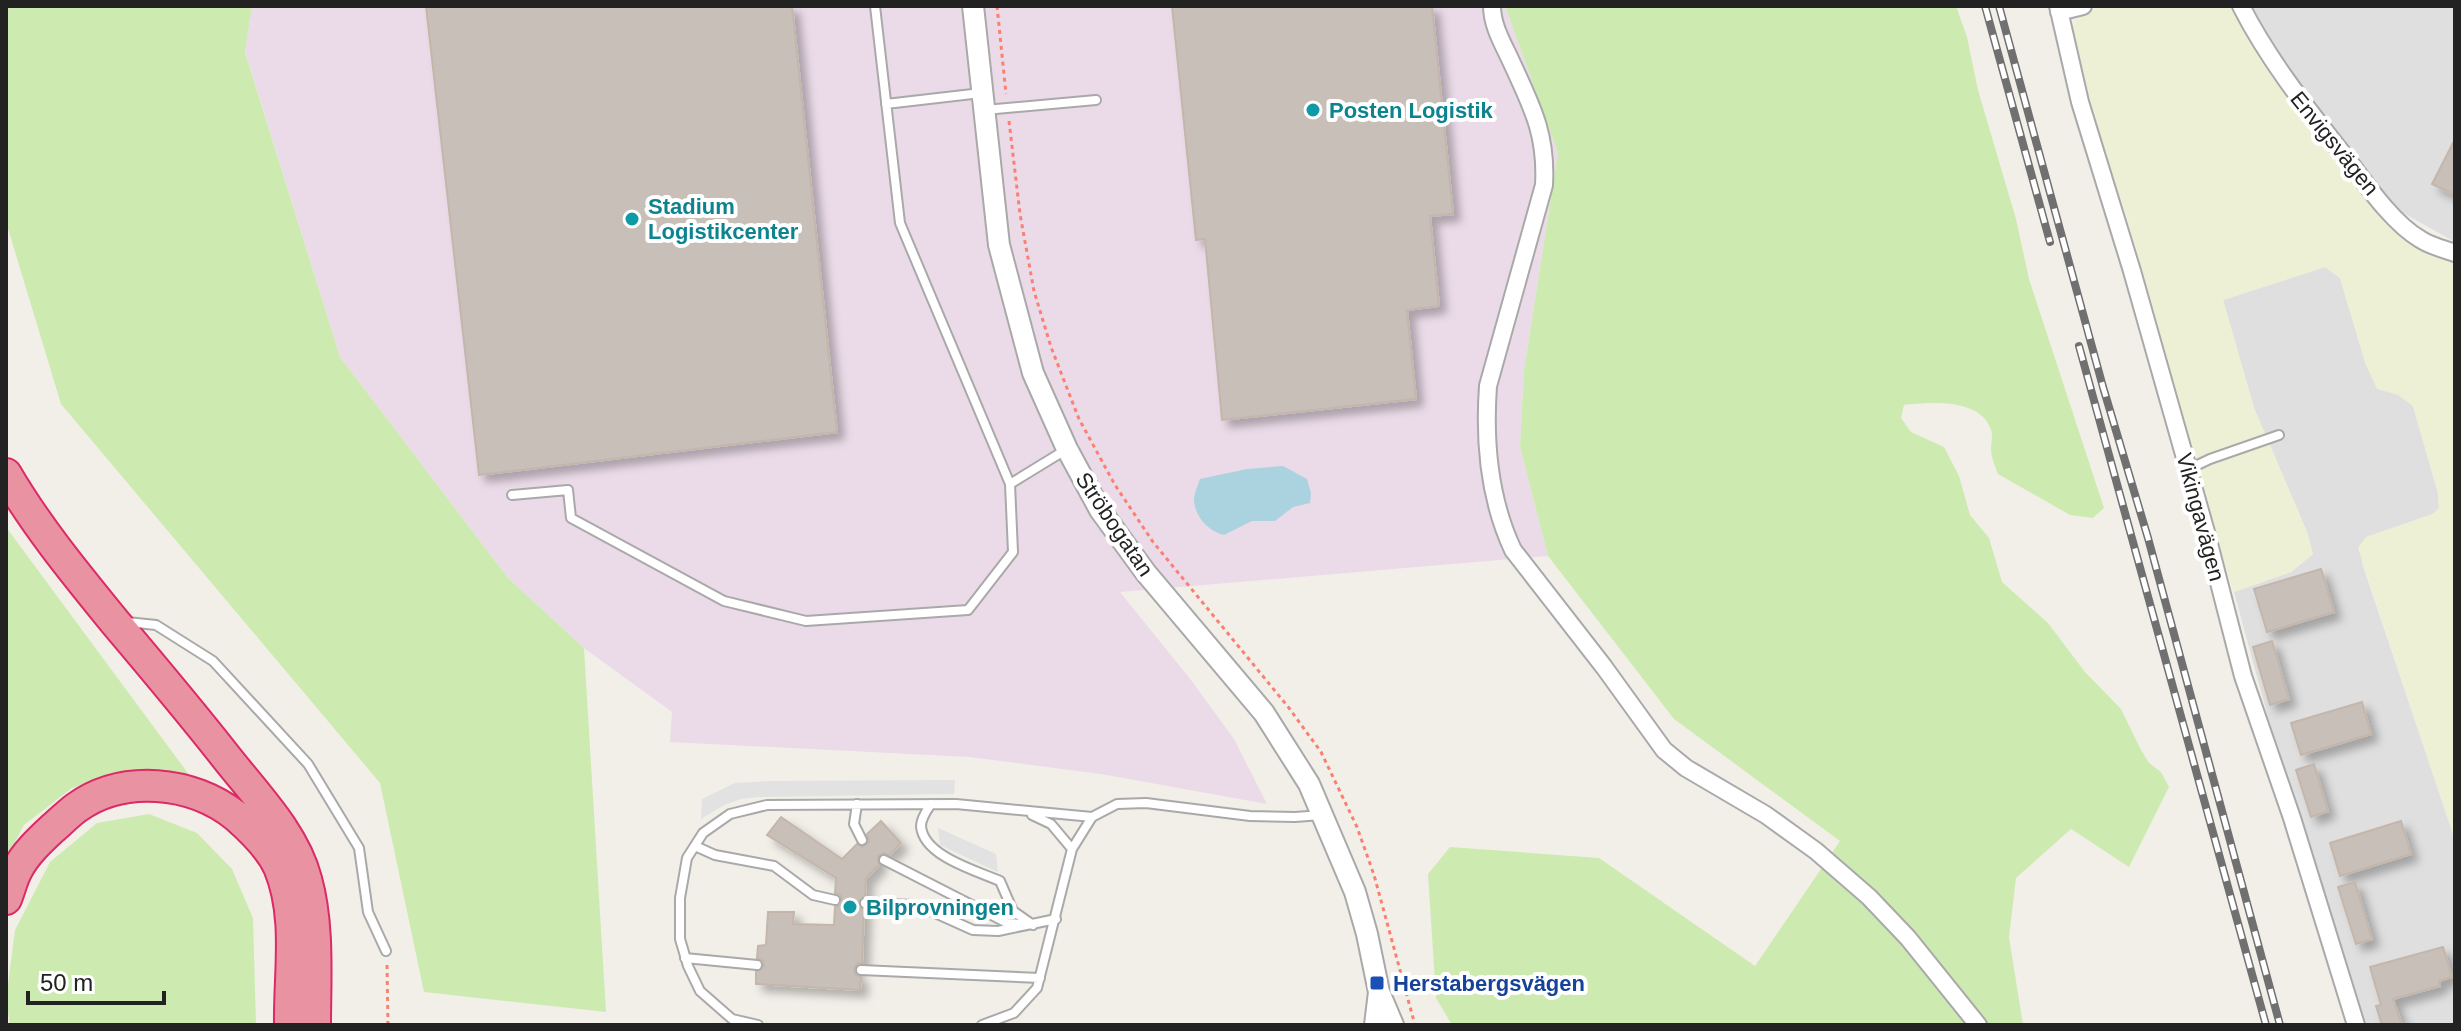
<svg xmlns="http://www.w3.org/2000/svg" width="2461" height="1031" viewBox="0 0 2461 1031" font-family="Helvetica,sans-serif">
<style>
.residential{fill:#e0dfdf}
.industrial{fill:#ebdbe8}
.farmland{fill:#eef0d5}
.grass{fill:#cdebb0}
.parking{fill:#e2e2e2}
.water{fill:#aad3df}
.building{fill:#c7bfb8;stroke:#c4b6ab;stroke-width:2;filter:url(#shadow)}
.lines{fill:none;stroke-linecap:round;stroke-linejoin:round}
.service-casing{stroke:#a9a9a9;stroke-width:12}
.minor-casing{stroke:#a9a9a9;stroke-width:20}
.tertiary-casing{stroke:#a9a9a9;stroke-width:24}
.motorway-casing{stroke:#dc2a67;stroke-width:34}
.path{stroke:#fa8072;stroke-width:3;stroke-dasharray:4 4;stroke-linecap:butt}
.service{stroke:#fff;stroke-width:8}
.minor{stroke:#fff;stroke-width:16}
.tertiary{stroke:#fff;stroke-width:20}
.motorway{stroke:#e892a2;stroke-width:30}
.rail-casing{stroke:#707070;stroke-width:8}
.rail{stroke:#fff;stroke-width:5;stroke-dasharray:15;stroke-linecap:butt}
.culture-dot{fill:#0f9aa8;stroke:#fff;stroke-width:3}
.transit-dot{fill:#1a4fb4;stroke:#fff;stroke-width:3}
.labels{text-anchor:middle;stroke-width:8;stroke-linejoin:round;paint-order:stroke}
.culture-label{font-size:22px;font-weight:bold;fill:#0d838f;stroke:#fff;text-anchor:start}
.street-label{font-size:22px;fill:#222;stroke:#fff}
.transit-label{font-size:22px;font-weight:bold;fill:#164399;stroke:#fff;text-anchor:start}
</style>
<defs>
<filter id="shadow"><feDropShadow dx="7" dy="7" stdDeviation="4" flood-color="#0004"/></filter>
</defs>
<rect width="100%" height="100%" fill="#f2efe9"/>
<path class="residential" d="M2247,6H2455V242L2396,209L2303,90L2270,44Z
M2325,267L2340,278L2366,365L2413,406L2438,493L2439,508L2433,514L2367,537L2362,563L2455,840V1025H2359L2292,806L2234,592L2291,572L2313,554L2307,532L2254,408L2223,300Z"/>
<path class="industrial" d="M252,6H1505L1558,153L1524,370L1520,447L1548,556L1120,592L1191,680L1234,739L1267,804L1101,774L969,757L670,742L672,712L584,648L508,578L340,357L245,51Z"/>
<path class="farmland" d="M2102,6H2230L2372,199L2455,260V840L2358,548L2366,537L2433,514L2439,508L2438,493L2413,406L2398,395L2377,389L2366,365L2340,278L2325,267L2223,300L2254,408L2307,532L2313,554L2291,572L2234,592L2197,476L2161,336L2127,217L2104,154L2088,98L2072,28L2081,15Z"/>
<path class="grass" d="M6,6H252L245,52L340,357L508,578L584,648L606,1012L424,992L380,783L61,404L6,222Z
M1505,6H1956L1967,37L1978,90L2016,219L2029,279L2104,508L2093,518L2070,515L1998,474C1995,466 1991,457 1991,449C1991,443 1993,435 1991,430C1981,398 1929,402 1904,405L1901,418L1911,432L1944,447L1959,476L1970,515L1989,538L2002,582L2048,623L2085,672L2121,709L2140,748L2149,763L2161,772L2169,787L2129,867L2071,829L2016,878L2009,937L2023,1025H1452L1436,998L1428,874L1450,847L1599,858L1755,966L1840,841L1674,719L1548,556L1520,447L1524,370L1558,153Z
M6,527L190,776H116L72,788L24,825L6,859Z
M149,814L197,833L232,869L253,918L256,1025H10L6,1000L15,930L50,862L97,823Z"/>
<path class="parking" d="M955,780L954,794L761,797L741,799L724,805L701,819L702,799L735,783L773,781Z
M938,828L996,854L998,872L940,845Z"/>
<path class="water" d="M1283,466L1307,479L1311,493L1310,503L1293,507L1275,521H1252L1224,535C1208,531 1195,517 1194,500C1194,494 1198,485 1200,479L1247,469Z"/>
<path class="building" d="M426,6H792L837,432L479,475Z
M1172,6H1432L1453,214L1430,216L1439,306L1407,310L1416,399L1222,420L1205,239L1196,240Z
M2455,139V195L2432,184Z
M2321,569L2334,612L2267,632L2254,589Z
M2272,641L2289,699L2270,705L2253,647Z
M2362,702L2371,734L2301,755L2291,723Z
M2314,764L2328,811L2311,817L2296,770Z
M781,817L842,859L857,844L862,847L867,844L869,840L867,834L881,821L901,843L889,855L883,853L878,856L879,865L866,878L865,896L858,902L859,907L864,910L862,963L857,964L854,969L855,974L861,977L860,990L756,984V972L764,966L763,961L757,958L758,946L766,945L768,912H794L793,924L834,925L835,907L840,905L842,901L840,895L835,893L836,878L767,835Z
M2401,821L2411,854L2340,876L2330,843Z
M2355,882L2372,939L2356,944L2338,887Z
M2443,947L2452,977L2439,981L2440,986L2393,999L2402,1025H2382L2376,1006L2381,1005L2370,967Z"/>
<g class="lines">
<g class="service-casing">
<path id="service" d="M886,104L981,93
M985,110L1096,100
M2189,469L2210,459L2279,435
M1010,484L1067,449
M512,495L568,490L571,518L724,601L806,621L968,610L1013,552L1010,484L900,223L875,6
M127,622L156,625L213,661L308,764L359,848L368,912L386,951
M857,804L854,824L862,840
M931,804C927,810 921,818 921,826C923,856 977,871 1000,881L1013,911L1033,925
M1032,815L1051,824L1072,849
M695,846L715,855L774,866L813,895L835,900
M884,860L1007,923L1020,924
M865,903L912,905L933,912L973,930L998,931L1056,919
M685,958L757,965
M861,970L1040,978
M758,1025L732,1019L700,991L688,966L680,939V898L687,858L703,833L730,814L767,805L956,804L1092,817
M982,1025L1014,1013L1037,988L1072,849L1092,817L1117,804L1146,803L1250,816L1295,817L1322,815"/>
</g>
<g class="minor-casing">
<path id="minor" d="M1492,6C1492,25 1502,42 1510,59C1531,105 1547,133 1544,185L1488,386C1484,442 1489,499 1513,550L1604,667L1664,750L1686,768L1766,815L1816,851L1869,897L1908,938L1978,1025
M2058,6L2080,102L2132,271L2206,532L2243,676L2292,818L2356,1025
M2241,6C2270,63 2310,112 2350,163C2368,187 2394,224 2420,239C2430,246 2444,249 2455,253
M2059,12L2083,6"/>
</g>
<g class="tertiary-casing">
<path id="tertiary" d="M973,6L999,245L1033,373L1067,449L1100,510L1146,573L1264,713L1309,784L1355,892L1367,934L1379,992L1393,1025
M1375,1025L1379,992"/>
</g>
<g class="motorway-casing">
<path id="motorway" d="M6,474C37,527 75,573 114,621C152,666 190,711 226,757C255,794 294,833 306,879C319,925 315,978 315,1025
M6,899C10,889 12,879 17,870C25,854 40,840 53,828C60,822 68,814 76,808C123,774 192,781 236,816C252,830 270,847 279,867C300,917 289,973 290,1025"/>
</g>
<path class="path" d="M997,6L1006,94
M1009,121L1020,214L1034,291L1051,347L1079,419L1115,485L1153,542L1289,708L1321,752L1357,827L1374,875L1415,1025
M387,965L388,1025"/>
<use href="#service" class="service"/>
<use href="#minor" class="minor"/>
<use href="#tertiary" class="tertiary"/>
<use href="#motorway" class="motorway"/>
<g class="rail-casing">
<path id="rail" d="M1985,6L2050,242
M1999,6L2103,387L2148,538L2280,1025
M2079,346L2266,1025"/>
</g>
<use href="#rail" class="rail"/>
</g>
<g class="culture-dot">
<circle cx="1313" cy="110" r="8"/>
<circle cx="632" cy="219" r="8"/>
<circle cx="850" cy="907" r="8"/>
</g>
<rect class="transit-dot" x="1369" y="975" width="16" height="16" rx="4"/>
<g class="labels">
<g class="culture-label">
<text x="1329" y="118">Posten Logistik</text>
<text x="648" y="214">Stadium<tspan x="648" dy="25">Logistikcenter</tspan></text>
<text x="866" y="915">Bilprovningen</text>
</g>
<g class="street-label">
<text transform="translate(2335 143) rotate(51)" y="8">Envigsvägen</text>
<text transform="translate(2201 517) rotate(75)" y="8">Vikingavägen</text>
<text transform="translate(1115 524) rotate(56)" y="8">Ströbogatan</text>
</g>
<g class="transit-label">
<text x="1393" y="991">Herstabergsvägen</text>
</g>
</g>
<rect width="2461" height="1031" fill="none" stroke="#222222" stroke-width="16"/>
<path d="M28 991v12h136v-12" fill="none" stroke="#222222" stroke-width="4"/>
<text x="40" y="991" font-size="24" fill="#222222" stroke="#ffffff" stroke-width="6" paint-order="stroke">50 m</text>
</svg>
